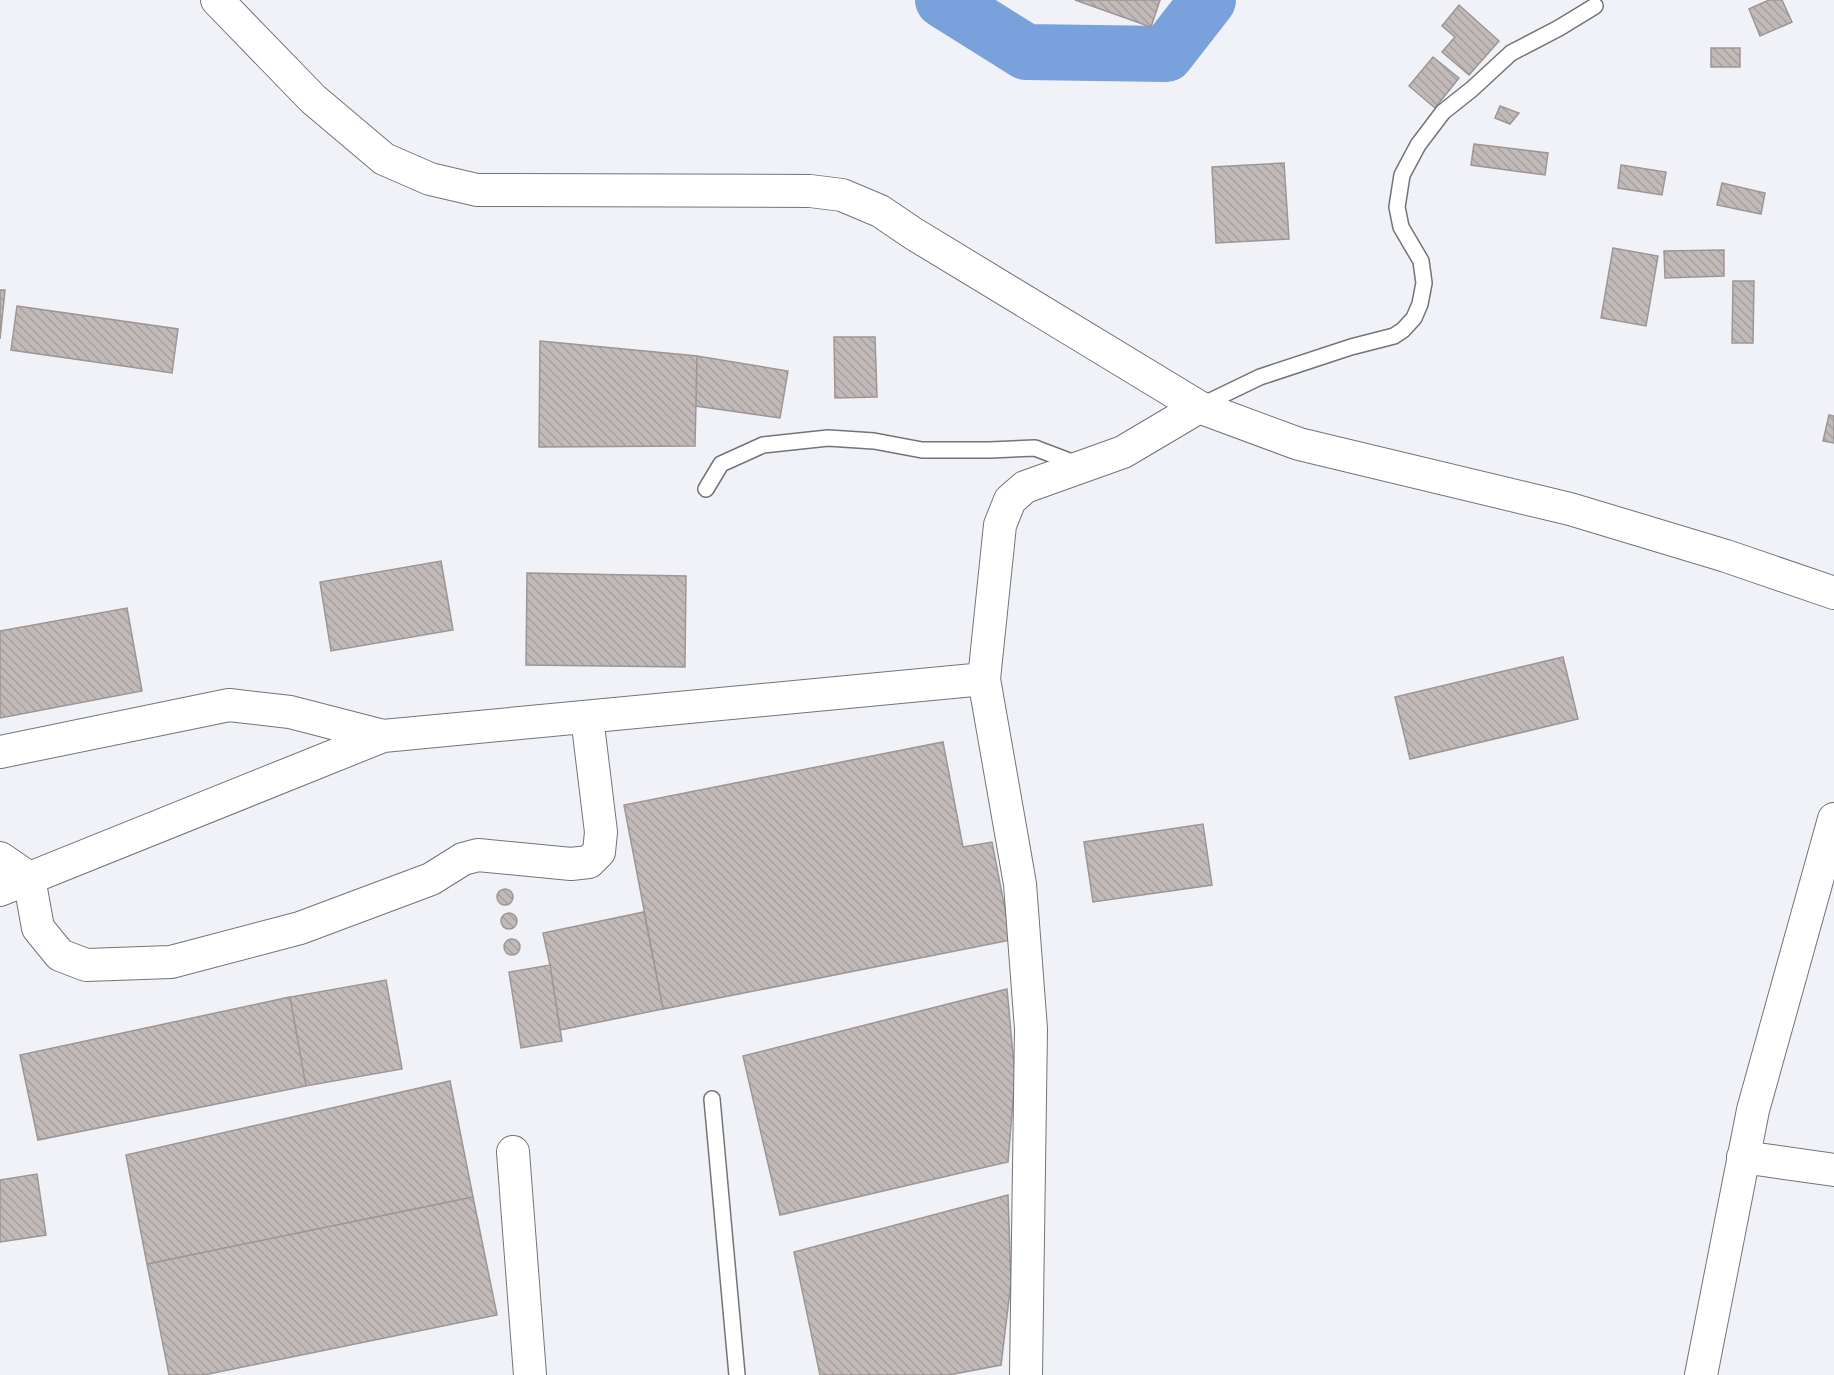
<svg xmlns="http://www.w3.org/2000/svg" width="1834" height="1375" viewBox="0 0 1834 1375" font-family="'Roboto Serif',serif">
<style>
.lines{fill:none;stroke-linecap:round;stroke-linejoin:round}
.river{stroke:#79a1dc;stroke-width:56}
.building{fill:url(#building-back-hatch);stroke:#9d9695;stroke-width:1.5}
.lane-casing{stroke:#727479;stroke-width:18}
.street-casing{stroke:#727479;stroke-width:34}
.lane{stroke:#fff;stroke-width:15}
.street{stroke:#fff;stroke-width:32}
</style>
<defs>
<pattern id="building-back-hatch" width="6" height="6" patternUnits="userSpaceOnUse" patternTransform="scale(1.5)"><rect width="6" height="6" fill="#c1bab9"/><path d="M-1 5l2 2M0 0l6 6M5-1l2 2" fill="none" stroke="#a5a09f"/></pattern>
</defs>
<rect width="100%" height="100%" fill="#f0f2f8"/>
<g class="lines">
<path class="river" d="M943,0L1026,52L1166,54L1208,0"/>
</g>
<path class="building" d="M1075,0H1160L1151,27Z
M1769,0H1782L1792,22L1760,36L1749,9Z
M1459,5L1499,41L1469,75L1442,52L1455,37L1442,26Z
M1711,48H1740V67H1711Z
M1433,57L1459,78L1435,108L1409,86Z
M1500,106L1519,113L1510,124L1495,118Z
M1474,144L1548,153L1545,175L1471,165Z
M1284,163L1289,239L1216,243L1212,167Z
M1621,165L1666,172L1662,195L1618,188Z
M1722,183L1765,193L1761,214L1717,205Z
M1613,248L1658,256L1646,326L1601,318Z
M1724,250V276L1665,278L1664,251Z
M1733,281H1754L1753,343H1732Z
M0,290H5L0,339Z
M17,306L178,329L172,373L11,350Z
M834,337H875L877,397L835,398Z
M540,341L697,356L695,446L539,447Z
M697,356L788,371L780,418L696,406Z
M1829,415L1834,416V443L1823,441Z
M441,561L453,630L331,651L320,582Z
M527,573L686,576L685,667L526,665Z
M127,608L142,691L0,718V631Z
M1563,657L1578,719L1410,759L1395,697Z
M943,742L963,847L992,842L1011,940L663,1009L624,805Z
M1203,824L1212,885L1093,902L1084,842Z
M497 897a8 8 0 1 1 16 0a8 8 0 1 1-16 0Z
M644,912L663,1009L560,1030L550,965L543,933Z
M501 921a8 8 0 1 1 16 0a8 8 0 1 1-16 0Z
M504 947a8 8 0 1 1 16 0a8 8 0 1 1-16 0Z
M550,965L562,1041L521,1048L509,972Z
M386,980L402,1069L306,1086L290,997Z
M1007,989L1015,1076L1008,1162L780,1215L743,1056Z
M290,997L306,1086L38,1140L20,1055Z
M450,1081L473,1197L147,1264L126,1155Z
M37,1174L46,1235L0,1242V1180Z
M1008,1195L1011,1283L1001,1365L949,1375H820L794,1252Z
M473,1197L497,1315L204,1375H169L147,1264Z"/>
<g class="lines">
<g class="lane-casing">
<path id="lane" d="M1202,405L1260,377L1351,347L1394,336L1403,330L1414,318L1420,304L1424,283L1421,261L1401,227L1397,207L1402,175L1418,145L1443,112L1472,89L1511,53L1559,28L1595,6
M706,489L721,464L763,445L828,438L874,441L922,450H990L1035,448L1077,464
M712,1099L737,1375"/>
</g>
<g class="street-casing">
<path id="street" d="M217,0L313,99L384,159L430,179L477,190L810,191L842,195L880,211L914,234L1199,407L1299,444L1570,509L1726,556L1834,593
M0,752L229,705L290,712L383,736
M0,858L29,878L38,928L60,955L86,965L171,962L300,928L431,879L463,859L478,855L571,864L589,862L599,852L601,832L587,717
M0,890L383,736L984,679
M513,1152L530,1375
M1743,1157L1834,1170
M1026,1375L1031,1029L1020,884L984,679L1000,525L1010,500L1025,487L1123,452L1199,407
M1701,1375L1753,1110L1834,819"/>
</g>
<use href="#lane" class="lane"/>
<use href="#street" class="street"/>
</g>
</svg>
